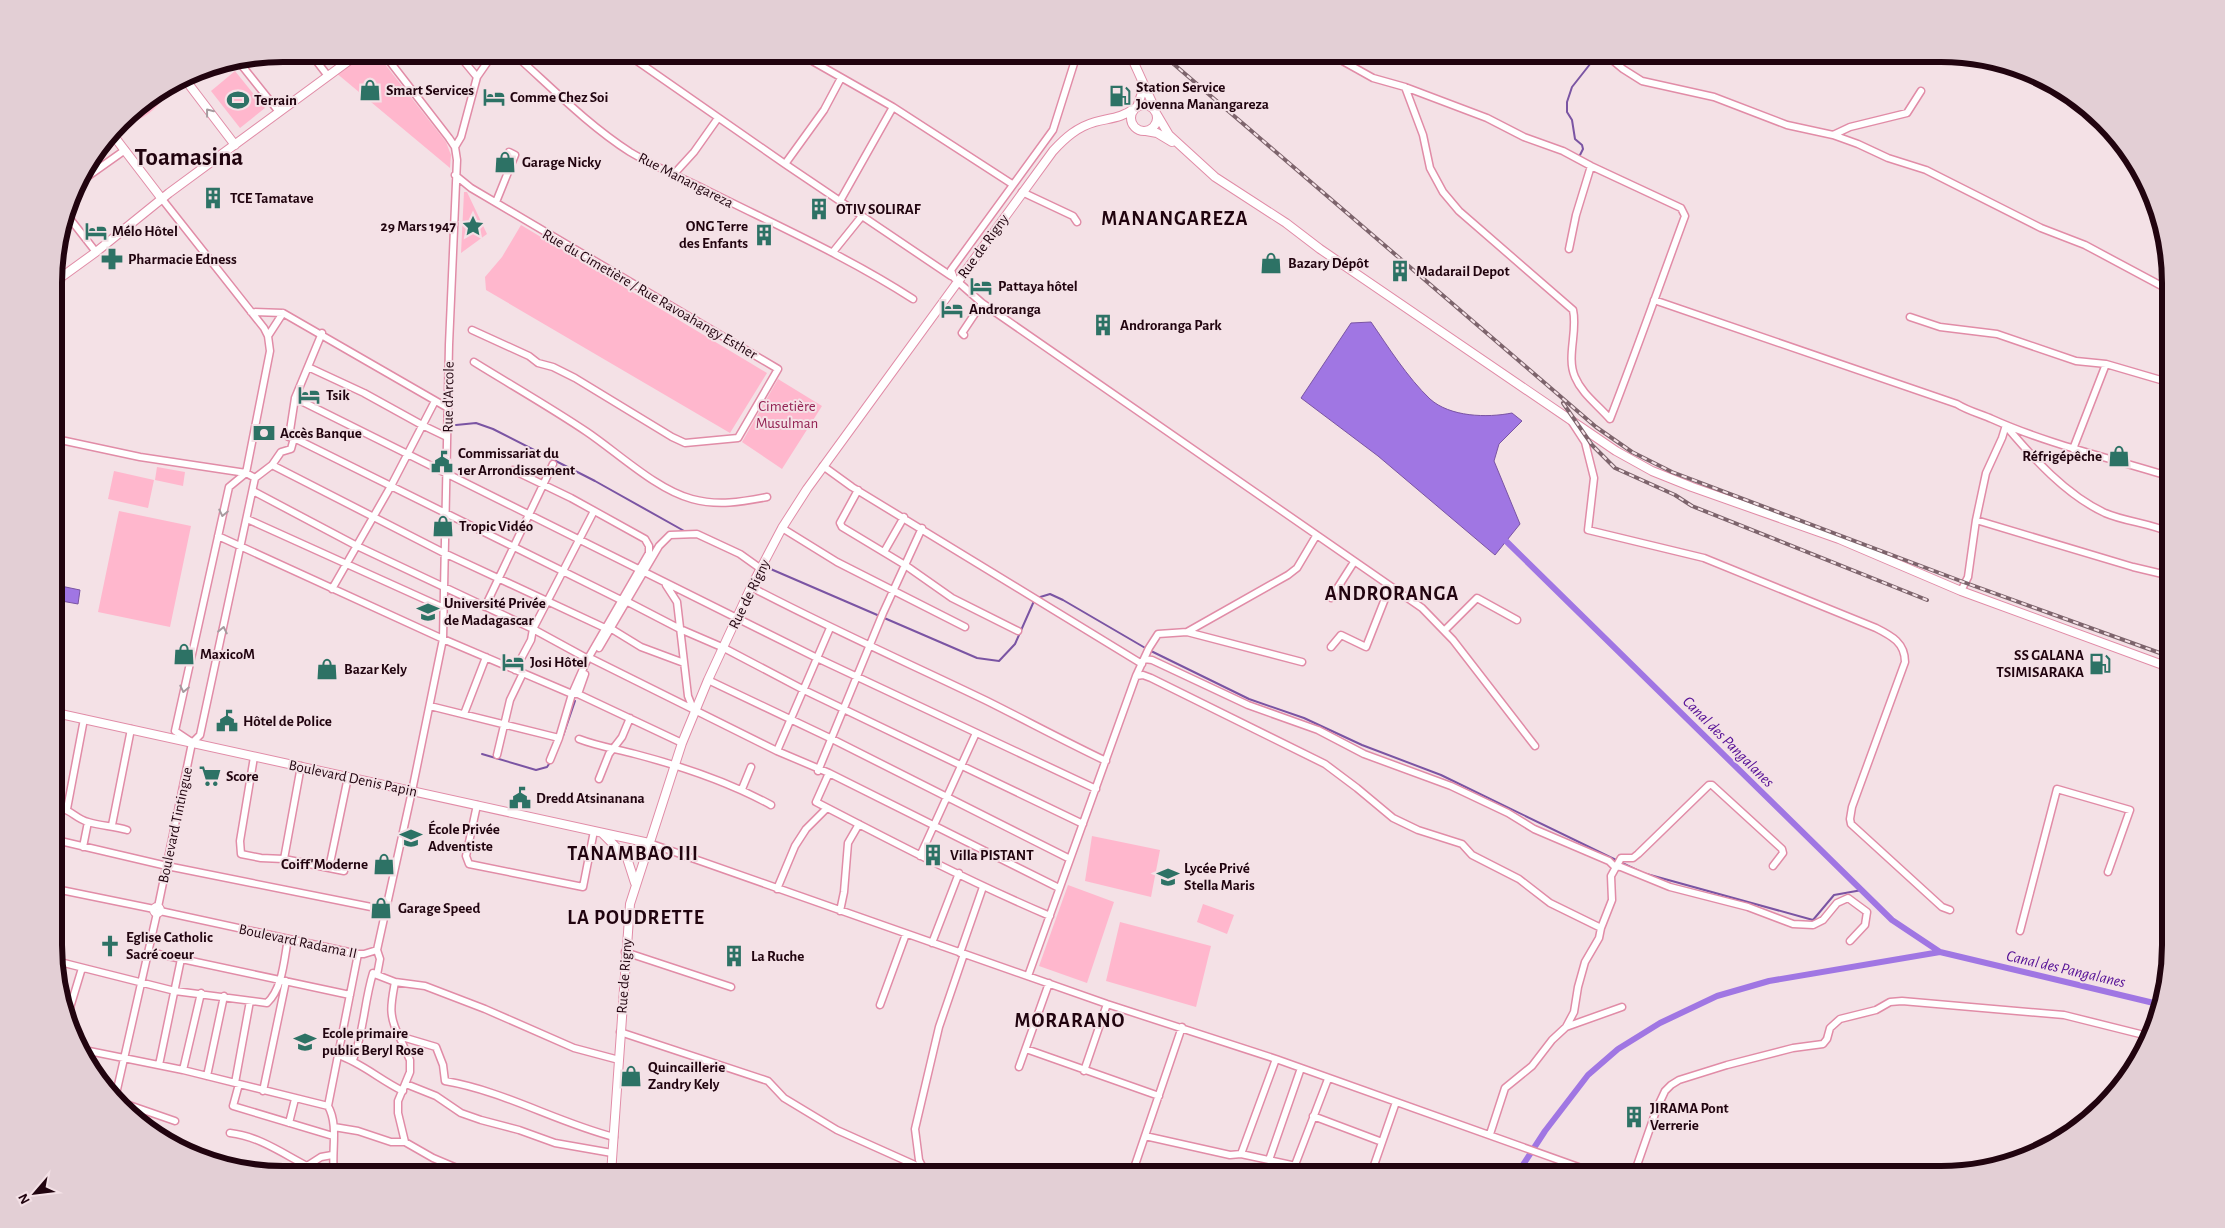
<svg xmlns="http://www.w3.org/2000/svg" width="2225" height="1228" viewBox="0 0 2225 1228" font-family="'Alegreya Sans',sans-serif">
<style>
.green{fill:#ffb7cd}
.water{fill:#a076e3;stroke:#7a54a3}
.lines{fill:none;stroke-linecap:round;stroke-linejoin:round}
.stream{stroke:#7a54a3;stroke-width:2}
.canal{stroke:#a076e3;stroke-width:6}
.minor-casing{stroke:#e18ca7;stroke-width:9}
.major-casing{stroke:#e18ca7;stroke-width:10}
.minor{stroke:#fff;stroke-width:6}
.major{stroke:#fff;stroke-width:8}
.rail-casing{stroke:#7d646c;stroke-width:4}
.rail{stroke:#f4e1e6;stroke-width:2;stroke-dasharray:5.5;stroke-linecap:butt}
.oneway{stroke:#a69b9f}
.labels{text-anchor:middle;stroke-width:4;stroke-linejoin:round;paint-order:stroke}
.poi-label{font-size:15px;font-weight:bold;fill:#21040f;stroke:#f4e1e6;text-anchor:start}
.street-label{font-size:15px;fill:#21040f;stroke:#f4e1e6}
.park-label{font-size:15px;fill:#922152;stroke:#f4e1e6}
.water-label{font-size:16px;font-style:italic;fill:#540e95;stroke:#f4e1e6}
.district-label{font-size:20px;font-weight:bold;letter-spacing:1px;fill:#21040f;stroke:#f4e1e6}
.town-label{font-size:25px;font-weight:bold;fill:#21040f;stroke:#f4e1e6}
.rim{fill:none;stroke:#21040f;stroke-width:6}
</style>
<rect width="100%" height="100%" fill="#f4e1e6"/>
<path class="green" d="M364,54H377L446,142L451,155L450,168L335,72Z
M235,71L265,108L240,128L211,91Z
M168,88C165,103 139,126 123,122L132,111Z
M464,192H467L487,234L461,253Z
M521,225L767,373L730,433L486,290L485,277L502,257Z
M778,379L822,406L782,469L742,442Z
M157,467L185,472L183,486L155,480Z
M114,471L154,480L148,508L108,499Z
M119,511L191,526L170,627L98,612Z
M1092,836L1160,850L1151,897L1085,881Z
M1068,885L1114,902L1087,983L1039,966Z
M1203,904L1234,915L1227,934L1197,922Z
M1120,922L1211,946L1196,1007L1106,981Z"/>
<path class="water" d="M1371,322C1389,348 1407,377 1430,399C1450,417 1487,418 1512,413L1522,421L1499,444L1494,461L1520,524L1495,555L1378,456L1301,398L1351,323Z
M56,585L80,590L78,604L56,600Z"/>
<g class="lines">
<path class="stream" d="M1579,157L1583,149L1582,145L1575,139L1572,120L1567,112V102L1572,87L1598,54
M456,425L476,423L493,429L595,481L686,532
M766,567L977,658L999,661L1015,644L1034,601
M1037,598L1050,594L1063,600L1147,649
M1151,651L1249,699L1304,718L1362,745L1441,775L1643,873L1813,920L1834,895L1862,890
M585,671L591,660
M563,736L575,701
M482,754L536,770L547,767L551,761"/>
<path class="canal" d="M1506,541L1892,920L1940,952L2158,1004
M1517,1174L1545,1131L1588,1075L1618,1049L1660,1023L1717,996L1769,981L1940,952"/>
<g class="minor-casing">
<path id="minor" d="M311,54L328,76
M384,54L449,138L455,147L457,160L449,345L443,639L412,791L377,950L380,959L377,975L395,982L425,986L485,1009L574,1048L619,1060
M458,54L477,77
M514,54C551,87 588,125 630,152C655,167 682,178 708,191C778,226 848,257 913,299
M627,54L785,164L951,276
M800,54L893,107L1012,184
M1330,54L1373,78L1405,87L1487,118L1524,137L1563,151L1591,166L1681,208L1685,216C1660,284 1636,352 1610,419C1598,405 1582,394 1575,377C1566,357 1578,331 1573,310L1459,211L1443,192L1430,168L1423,135L1405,87
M1605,54L1623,69L1642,81L1714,97L1787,125L1833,135L1858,144L1888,158L1926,170L2041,228L2085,245L2171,291
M239,62L279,112
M1833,135L1850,127L1907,113L1921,91
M455,147L461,137L477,77L493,54
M785,164L824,110L841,78
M455,175L471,188L778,369L738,438L685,443L672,437L575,378L553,367L538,363L529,356L472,330
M673,175L694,152L718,118
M77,184L125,150
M1022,192L1073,216L1077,222
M162,199L264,328L268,336L270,351L246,473L229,487L175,731L190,741
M840,201L893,107
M496,202L515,155L509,152
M67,215L96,252
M1569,249L1576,215L1591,166
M833,252L862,216
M954,278L951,270L1053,130L1077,54
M957,281L982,303L1422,608L1453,640L1535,746
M1654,300L1957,404C1968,411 1981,414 1992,419C2050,445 2111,458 2171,477
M251,312L283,313L448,408
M1910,317L1940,327L1997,334L2076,361L2106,364L2171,383
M964,335L962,333L982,303
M268,336L283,313
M474,362C511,385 550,407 587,432C618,453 657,490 692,499C718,506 741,502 767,497
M308,367L364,393L422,425L447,437
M295,398L817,658L1096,789
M1572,422L1585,442L1594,478L1588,530L1704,558L1876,628C1892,636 1905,643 1905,662L1852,807L1850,819L1851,824L1942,907L1950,910
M2006,426C2033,458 2066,495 2105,513C2126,522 2150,523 2171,533
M294,438L621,600
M56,439L140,457L246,473L255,478L200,735L192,743
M2073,449L2106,364
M272,465L444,553L605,628
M823,466L852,487L1142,664
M513,470L571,498L645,539L649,546V553L586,662L572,694L559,738L550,760
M255,478L272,465L281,452L291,449L294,438L289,437L295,398L322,333
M858,490L840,523L842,527L905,565L952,598L1018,631
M253,491L357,546L533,629L588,659
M247,519L444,608
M1976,520L2133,567L2171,576
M782,528L837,562L965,627
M218,536L443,639L572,694H578L682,743
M884,552L904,517
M666,585L677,602L688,696L694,711
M751,587C829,628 908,663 987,701C1027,721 1066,742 1106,761
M332,589L391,486L435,401
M1961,591L1968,577L1976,520L1986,473L2002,438L2006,425
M1331,598L1354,562
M626,601L680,629L724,648L804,690L1083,824
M485,607L553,464
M610,628L641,647L684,663
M1445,630L1477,598L1517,620
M1187,632L1302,662
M1331,647L1341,635L1366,647L1390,586
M599,648L659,546L670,535L697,534L740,554L761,569
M592,659L777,751L829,773L1059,888
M1144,659L1152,660L1248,705L1318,730L1364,754L1451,786L1508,813L1534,829L1609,861L1614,866L1621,867L1670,887L1748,907L1793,924L1813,925L1823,920L1837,903L1848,898L1867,912L1865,925L1850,941
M515,670L531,640L533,629L594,511
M1136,676L1143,675L1151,678L1325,764L1357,788L1393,818L1418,830L1462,844L1472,855L1519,879L1550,903L1601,928
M708,680L832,739L1070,859
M578,694L585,674
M430,706L559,738
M464,714L486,657
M579,739C597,746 616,749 635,754C681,766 729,782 771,805
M777,751L830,628
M497,755L510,700L523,673
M254,757L240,841L241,854L261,858L284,859L344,871
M818,771L883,613L922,528
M829,773L816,802C893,842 970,882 1050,916
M599,779L609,754L622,737L630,718
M742,789L751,767
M477,805L466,856L469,864L583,887L594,831
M56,808C72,809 74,818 88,822C101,826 114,826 127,830
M67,809L84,719
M112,825L131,729
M56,840L167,866L386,910
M649,843L1107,1004L1276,1059L1598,1174
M83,847L88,822
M920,856L976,733
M284,859L301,766
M329,868L348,777
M56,889L154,909
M777,889L795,846L806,829L827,808
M158,907L192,743
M160,911L358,954H364L377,950
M840,911L844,892L848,843L859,824
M2020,931L2057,789L2130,810L2108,872
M932,943L959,873
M149,952L350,995
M625,952L731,987
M960,953L983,887
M56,961L175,991L267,1003C283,988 284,959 288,939
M1028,976L1136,676L1149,648L1158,634L1187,632L1288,575L1297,568L1316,536
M395,982C391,1004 388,1015 399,1036L436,1047L443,1065L445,1081C504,1091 556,1122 614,1137
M880,1005L906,934
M69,1011L82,968
M1566,1027L1622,1007
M620,1032L768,1081L784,1098L837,1130L924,1169
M399,1036L410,1060V1072L398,1101V1113L405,1142
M1026,1049L1159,1096
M84,1050L183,1070L328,1106
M338,1055C362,1063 380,1080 403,1091
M1276,1059L1241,1154L1333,1174
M353,1060C364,1032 364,1002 373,973L377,975
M159,1065L181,959
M1019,1067L1049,983
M183,1070L201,993
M1084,1071L1107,1004
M207,1076L224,996
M235,1083L250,1001
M239,1084L233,1106L333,1136
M406,1084L436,1096L461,1113L481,1120L519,1130L555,1143L612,1153
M263,1091L286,981
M116,1094L157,913
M126,1104L175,1121
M1313,1116L1382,1142
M289,1123L295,1099
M334,1127L358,1131L391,1142H405L433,1158L471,1174
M230,1133C258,1136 282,1153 307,1166L321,1157L332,1155
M1490,1134L1505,1088L1532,1066L1552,1040L1566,1027L1574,1012L1578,987L1585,962L1599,938L1601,928L1612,900L1611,876L1621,858H1633L1638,854L1709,785H1712L1782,849L1783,853L1773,866
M1145,1136L1230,1155L1241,1154
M1269,1160L1301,1068
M1295,1165L1328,1079
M1133,1170L1145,1174
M334,1174C331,1152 339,1125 328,1106L358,954
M926,1174L919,1160L915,1129L939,1027L964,954
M1132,1174L1182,1027
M1371,1174L1396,1102
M1634,1174L1657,1108L1665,1091L1671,1085L1679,1080L1727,1065L1793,1048L1823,1044L1827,1039L1830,1028L1840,1019L1876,1010L1890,1002L1902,1001L2064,1015L2148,1036"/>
</g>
<g class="major-casing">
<path id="major" d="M1130,54L1155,109
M184,78L235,145
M1131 118a13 13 0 1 1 26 0a13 13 0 1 1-26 0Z
M1137,107L1143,90L1142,84
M1156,113L1169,135L1215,177L1286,223L1320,249L1616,451L1652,471L1692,487L1839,539L1961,591L2171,668
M1146,131L1157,133L1172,142
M113,135L162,199
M56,281L96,252L169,193L358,54
M56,713L649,843
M602,833L627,858L635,883
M154 910a3 3 0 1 1 6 0a3 3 0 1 1-6 0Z
M611,1174L630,904L682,743L708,680L751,587L782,528L807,489L1053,151C1065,138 1077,127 1095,122C1110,118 1122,118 1135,108"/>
</g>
<use href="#minor" class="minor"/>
<use href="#major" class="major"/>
<g class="rail-casing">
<path id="rail" d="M1162,54L1596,427L1632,452L1672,472L1966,583L2171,657
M1563,403L1592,445L1615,468L1675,495L1692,506L1927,600"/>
</g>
<use href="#rail" class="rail"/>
</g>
<defs><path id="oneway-chevron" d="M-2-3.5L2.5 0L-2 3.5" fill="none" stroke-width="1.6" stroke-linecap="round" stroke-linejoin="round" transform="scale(1.25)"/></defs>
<g class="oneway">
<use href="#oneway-chevron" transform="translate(209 112) rotate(-128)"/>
<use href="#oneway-chevron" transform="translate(223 513) rotate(102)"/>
<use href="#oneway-chevron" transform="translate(223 630) rotate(-78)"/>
<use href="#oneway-chevron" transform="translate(184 689) rotate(102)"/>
</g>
<defs>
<g id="shop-bare" transform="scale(1.725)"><path d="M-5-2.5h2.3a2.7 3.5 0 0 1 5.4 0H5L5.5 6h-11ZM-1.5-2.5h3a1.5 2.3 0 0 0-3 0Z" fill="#2d7265" stroke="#f4e1e6" stroke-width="2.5" paint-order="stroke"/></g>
<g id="fuel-bare" transform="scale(1.725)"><path d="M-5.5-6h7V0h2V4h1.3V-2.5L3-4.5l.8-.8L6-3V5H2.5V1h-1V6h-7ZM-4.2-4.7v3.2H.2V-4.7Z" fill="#2d7265" stroke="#f4e1e6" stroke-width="2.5" paint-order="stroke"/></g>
<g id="hotel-bare" transform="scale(1.725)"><path d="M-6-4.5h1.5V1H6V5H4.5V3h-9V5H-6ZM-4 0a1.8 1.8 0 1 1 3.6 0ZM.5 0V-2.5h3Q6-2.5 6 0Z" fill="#2d7265" stroke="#f4e1e6" stroke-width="2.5" paint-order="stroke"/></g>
<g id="stadium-bare" transform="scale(1.725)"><path d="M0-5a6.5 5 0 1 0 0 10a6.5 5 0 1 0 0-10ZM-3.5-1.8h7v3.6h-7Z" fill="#2d7265" stroke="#f4e1e6" stroke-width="2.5" paint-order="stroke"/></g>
<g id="building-bare" transform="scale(1.725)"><path d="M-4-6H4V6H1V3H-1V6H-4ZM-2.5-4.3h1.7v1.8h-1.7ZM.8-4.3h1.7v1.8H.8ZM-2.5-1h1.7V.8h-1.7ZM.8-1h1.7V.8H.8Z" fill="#2d7265" stroke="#f4e1e6" stroke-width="2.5" paint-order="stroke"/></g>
<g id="sight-bare" transform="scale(1.725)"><path d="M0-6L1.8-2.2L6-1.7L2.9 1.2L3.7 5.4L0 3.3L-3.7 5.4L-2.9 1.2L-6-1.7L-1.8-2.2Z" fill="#2d7265" stroke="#f4e1e6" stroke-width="2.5" paint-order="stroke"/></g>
<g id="pharmacy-bare" transform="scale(1.725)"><path d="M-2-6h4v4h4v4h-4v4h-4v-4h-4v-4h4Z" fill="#2d7265" stroke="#f4e1e6" stroke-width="2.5" paint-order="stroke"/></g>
<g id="bank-bare" transform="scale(1.725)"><path d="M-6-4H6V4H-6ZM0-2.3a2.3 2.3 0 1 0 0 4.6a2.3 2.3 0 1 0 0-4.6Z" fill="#2d7265" stroke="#f4e1e6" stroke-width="2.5" paint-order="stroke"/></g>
<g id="civic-bare" transform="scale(1.725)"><path d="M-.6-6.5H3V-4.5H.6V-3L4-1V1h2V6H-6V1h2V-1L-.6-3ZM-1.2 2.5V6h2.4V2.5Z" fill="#2d7265" stroke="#f4e1e6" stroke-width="2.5" paint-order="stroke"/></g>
<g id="university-bare" transform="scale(1.725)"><path d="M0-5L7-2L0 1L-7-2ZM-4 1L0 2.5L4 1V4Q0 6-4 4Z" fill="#2d7265" stroke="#f4e1e6" stroke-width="2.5" paint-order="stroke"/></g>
<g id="supermarket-bare" transform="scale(1.725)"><path d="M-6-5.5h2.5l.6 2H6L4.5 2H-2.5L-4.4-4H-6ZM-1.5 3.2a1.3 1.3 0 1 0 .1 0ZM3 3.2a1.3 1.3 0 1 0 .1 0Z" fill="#2d7265" stroke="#f4e1e6" stroke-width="2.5" paint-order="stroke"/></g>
<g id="school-bare" transform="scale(1.725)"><path d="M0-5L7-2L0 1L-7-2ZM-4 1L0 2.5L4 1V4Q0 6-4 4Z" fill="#2d7265" stroke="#f4e1e6" stroke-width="2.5" paint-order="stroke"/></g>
<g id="church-bare" transform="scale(1.725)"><path d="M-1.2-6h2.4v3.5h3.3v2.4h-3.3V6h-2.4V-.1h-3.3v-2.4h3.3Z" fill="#2d7265" stroke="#f4e1e6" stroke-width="2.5" paint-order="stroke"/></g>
</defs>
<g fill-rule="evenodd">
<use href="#shop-bare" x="370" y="90"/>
<use href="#fuel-bare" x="1120" y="96"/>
<use href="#hotel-bare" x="494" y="97"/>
<use href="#stadium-bare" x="238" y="100"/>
<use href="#shop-bare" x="505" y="162"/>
<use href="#building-bare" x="213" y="198"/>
<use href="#building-bare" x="819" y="209"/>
<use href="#sight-bare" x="473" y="226"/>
<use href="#hotel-bare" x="96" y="231"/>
<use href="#building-bare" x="764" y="235"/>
<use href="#pharmacy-bare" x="112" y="259"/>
<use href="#shop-bare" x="1271" y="263"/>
<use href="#building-bare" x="1400" y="271"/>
<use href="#hotel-bare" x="981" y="286"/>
<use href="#hotel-bare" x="952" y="309"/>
<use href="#building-bare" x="1103" y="325"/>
<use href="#hotel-bare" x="309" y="395"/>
<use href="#bank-bare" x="264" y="433"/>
<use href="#shop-bare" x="2119" y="456"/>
<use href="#civic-bare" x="442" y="462"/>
<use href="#shop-bare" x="443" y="526"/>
<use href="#university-bare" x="428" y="612"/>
<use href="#shop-bare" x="184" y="654"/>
<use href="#hotel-bare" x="513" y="662"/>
<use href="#fuel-bare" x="2100" y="664"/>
<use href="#shop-bare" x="327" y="669"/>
<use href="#civic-bare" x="227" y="721"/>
<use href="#supermarket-bare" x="210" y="776"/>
<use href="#civic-bare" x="520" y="798"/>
<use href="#school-bare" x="411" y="838"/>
<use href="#building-bare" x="933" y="855"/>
<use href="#shop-bare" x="384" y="864"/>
<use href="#school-bare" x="1168" y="877"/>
<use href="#shop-bare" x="381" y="908"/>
<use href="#church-bare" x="110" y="946"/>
<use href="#building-bare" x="734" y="956"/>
<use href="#school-bare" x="305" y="1042"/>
<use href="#shop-bare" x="631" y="1076"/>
<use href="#building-bare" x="1634" y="1117"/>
</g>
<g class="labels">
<g class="poi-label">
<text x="1136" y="92">Station Service<tspan x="1136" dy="17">Jovenna Manangareza</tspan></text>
<text x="386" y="95">Smart Services</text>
<text x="510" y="102">Comme Chez Soi</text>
<text x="254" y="105">Terrain</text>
<text x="522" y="167">Garage Nicky</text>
<text x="230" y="203">TCE Tamatave</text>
<text x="836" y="214">OTIV SOLIRAF</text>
<text x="456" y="231" text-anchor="end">29 Mars 1947</text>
<text x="748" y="231" text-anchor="end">ONG Terre<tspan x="748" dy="17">des Enfants</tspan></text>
<text x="112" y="236">Mélo Hôtel</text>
<text x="128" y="264">Pharmacie Edness</text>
<text x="1288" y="268">Bazary Dépôt</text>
<text x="1416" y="276">Madarail Depot</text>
<text x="998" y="291">Pattaya hôtel</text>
<text x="969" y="314">Androranga</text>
<text x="1120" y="330">Androranga Park</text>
<text x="326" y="400">Tsik</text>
<text x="280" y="438">Accès Banque</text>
<text x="458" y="458">Commissariat du<tspan x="458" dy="17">1er Arrondissement</tspan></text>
<text x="2102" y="461" text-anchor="end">Réfrigépêche</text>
<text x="459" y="531">Tropic Vidéo</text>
<text x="444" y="608">Université Privée<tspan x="444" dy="17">de Madagascar</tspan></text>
<text x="200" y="659">MaxicoM</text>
<text x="2084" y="660" text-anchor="end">SS GALANA<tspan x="2084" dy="17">TSIMISARAKA</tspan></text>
<text x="530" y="667">Josi Hôtel</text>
<text x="344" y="674">Bazar Kely</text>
<text x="243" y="726">Hôtel de Police</text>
<text x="226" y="781">Score</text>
<text x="536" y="803">Dredd Atsinanana</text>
<text x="428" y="834">École Privée<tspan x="428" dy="17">Adventiste</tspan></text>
<text x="950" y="860">Villa PISTANT</text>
<text x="368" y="869" text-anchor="end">Coiff'Moderne</text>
<text x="1184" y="873">Lycée Privé<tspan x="1184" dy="17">Stella Maris</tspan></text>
<text x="398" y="913">Garage Speed</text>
<text x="126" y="942">Eglise Catholic<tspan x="126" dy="17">Sacré coeur</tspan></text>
<text x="751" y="961">La Ruche</text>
<text x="322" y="1038">Ecole primaire<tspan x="322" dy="17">public Beryl Rose</tspan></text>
<text x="648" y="1072">Quincaillerie<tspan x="648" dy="17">Zandry Kely</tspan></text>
<text x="1650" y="1113">JIRAMA Pont<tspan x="1650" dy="17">Verrerie</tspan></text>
</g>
<g class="street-label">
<text transform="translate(686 180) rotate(27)" y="5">Rue Manangareza</text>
<text transform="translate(983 246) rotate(-54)" y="5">Rue de Rigny</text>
<text transform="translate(650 294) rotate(30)" y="5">Rue du Cimetière / Rue Ravoahangy Esther</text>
<text transform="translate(448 397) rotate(-89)" y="5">Rue d'Arcole</text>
<text transform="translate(749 594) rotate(-64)" y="5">Rue de Rigny</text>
<text transform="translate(353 778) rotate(12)" y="5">Boulevard Denis Papin</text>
<text transform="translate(175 825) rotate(-78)" y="5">Boulevard Tintingue</text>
<text transform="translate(298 941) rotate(12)" y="5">Boulevard Radama II</text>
<text transform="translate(624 976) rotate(-86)" y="5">Rue de Rigny</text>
</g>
<g class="park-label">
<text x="787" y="411">Cimetière<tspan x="787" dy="17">Musulman</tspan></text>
</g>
<g class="water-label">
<text transform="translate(1729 741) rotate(45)" y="6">Canal des Pangalanes</text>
<text transform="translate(2066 968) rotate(13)" y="6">Canal des Pangalanes</text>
</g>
<g class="district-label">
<text x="1175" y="225">MANANGAREZA</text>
<text x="1392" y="600">ANDRORANGA</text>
<text x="633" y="860">TANAMBAO III</text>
<text x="636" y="924">LA POUDRETTE</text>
<text x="1070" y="1027">MORARANO</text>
</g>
<g class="town-label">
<text x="189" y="165">Toamasina</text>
</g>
</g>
<path d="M0 0H2225V1228H0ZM283 62H1941A221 221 0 0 1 2162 283V945A221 221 0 0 1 1941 1166H283A221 221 0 0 1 62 945V283A221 221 0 0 1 283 62Z" fill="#e3cfd5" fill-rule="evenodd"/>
<path class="rim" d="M283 62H1941A221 221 0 0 1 2162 283V945A221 221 0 0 1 1941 1166H283A221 221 0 0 1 62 945V283A221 221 0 0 1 283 62Z"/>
<g transform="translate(35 1193) rotate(242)" stroke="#f4e1e6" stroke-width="4" paint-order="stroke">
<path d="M0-4L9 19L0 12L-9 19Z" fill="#21040f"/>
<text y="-8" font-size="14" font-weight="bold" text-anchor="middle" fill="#21040f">N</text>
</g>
</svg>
